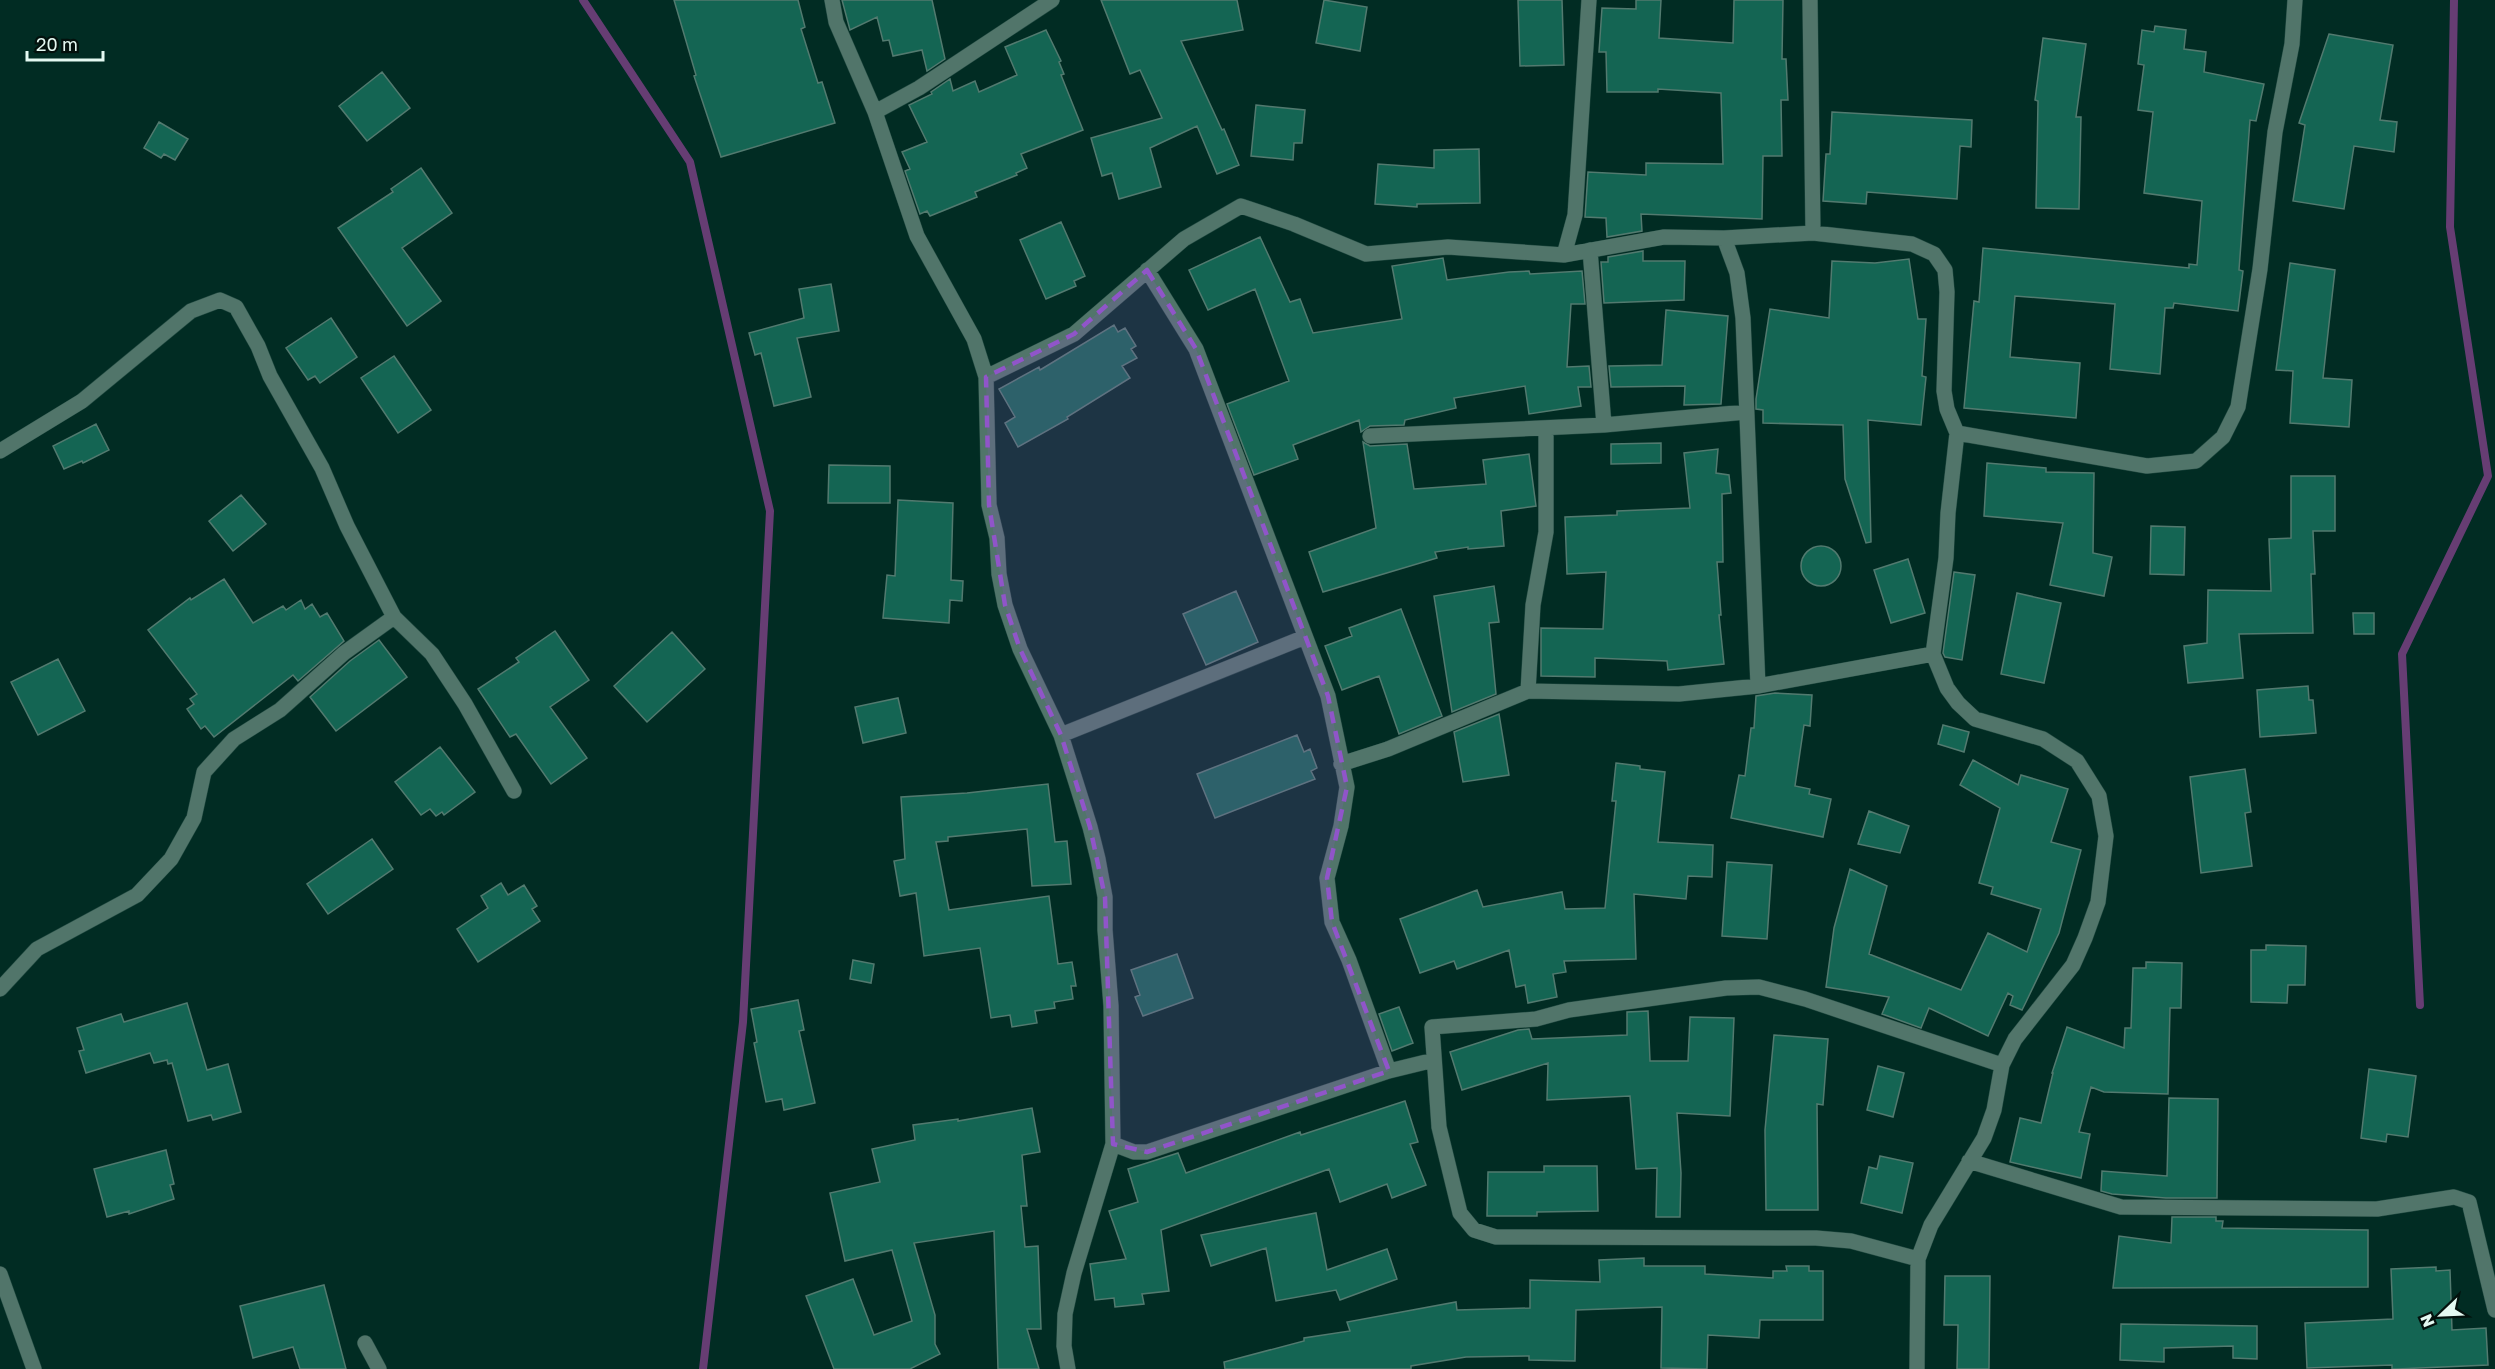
<svg xmlns="http://www.w3.org/2000/svg" width="2495" height="1369" viewBox="0 0 2495 1369" font-family="'Golos Text',sans-serif">
<style>
.lines{fill:none;stroke-linecap:round;stroke-linejoin:round}
.stream{stroke:#663d73;stroke-width:8}
.building{fill:#146553;stroke:#527a6f;stroke-width:1.5}
.minor-casing{stroke:#214940;stroke-width:16}
.minor{stroke:#51756a;stroke-width:15}
.marked{fill:#9055c9;fill-opacity:0.2;stroke:#9055c9;stroke-width:4.5;stroke-dasharray:12 8;stroke-linejoin:round}
</style>
<rect width="100%" height="100%" fill="#012c23"/>
<g class="lines">
<path class="stream" d="M583,0L690,162L770,511L743,1022L703,1369
M2420,1005L2402,654L2488,476L2450,227L2454,0"/>
</g>
<path class="building" d="M674,0H798L805,27L801,29L818,83L822,82L835,123L721,157L694,76L696,75Z
M842,0H932L945,59L927,71L922,50L893,56L889,40L883,41L877,17L850,30Z
M1101,0H1237L1243,30L1181,41L1222,130L1224,129L1239,165L1217,174L1197,126L1150,148L1161,187L1119,199L1112,173L1102,176L1091,138L1162,118L1140,70L1130,74Z
M1324,0L1367,7L1360,51L1316,43Z
M1518,0H1562L1564,65L1520,66Z
M1636,0H1661L1659,38L1733,43L1734,0H1783L1782,59H1786L1788,100H1781L1782,156H1763L1762,219L1641,214L1642,231L1607,237L1606,218L1585,217L1588,172L1646,175V163L1723,164L1721,93L1658,89V92H1607L1606,52H1599L1602,8L1636,9Z
M2155,26L2186,30L2184,49L2206,52L2204,72L2264,84L2256,121L2250,120L2239,270L2243,271L2238,311L2174,303L2173,308H2165L2160,374L2110,369L2115,304L2015,296L2010,357L2080,363L2076,418L1964,408L1974,301L1979,302L1983,248L2189,268V264L2197,265L2202,201L2144,193L2153,112L2138,110L2144,65L2138,64L2142,30L2154,32Z
M1046,30L1061,61L1059,62L1064,74L1061,75L1083,130L1021,154L1027,168L1016,173L1017,175L975,192L977,197L930,216L927,211L920,214L905,171L910,169L902,152L927,142L909,105L932,94L931,92L950,79L953,91L975,81L979,92L1017,75L1005,47Z
M2329,34L2393,45L2380,120L2397,122L2394,152L2354,146L2344,209L2293,201L2305,125L2299,123Z
M2043,38L2086,44L2076,117H2081L2079,209L2036,208L2038,101L2035,100Z
M382,72L410,108L367,141L339,106Z
M1256,105L1305,110L1302,143H1294L1293,160L1251,156Z
M1832,112L1972,120L1971,147L1960,146L1957,199L1867,192L1866,204L1823,201L1826,154H1830Z
M159,122L188,139L175,160L164,154L161,158L144,148Z
M1479,149L1480,203L1417,204V207L1375,204L1378,164L1434,168V150Z
M421,168L452,213L402,248L441,301L407,326L338,228L393,192L391,189Z
M1061,222L1085,276L1074,281L1076,286L1046,299L1020,240Z
M1260,237L1290,302L1300,299L1313,333L1402,319L1392,266L1443,258L1447,280L1509,272L1529,271L1530,274L1582,271L1585,304H1571L1567,367L1589,366L1591,387H1578L1581,406L1529,414L1525,386L1454,398L1456,408L1405,420L1404,425L1370,426L1361,432L1359,420L1293,445L1298,459L1254,475L1227,404L1289,381L1255,289L1208,310L1189,270Z
M1643,251V261H1685L1684,300L1604,303L1601,262H1608V257Z
M1909,259L1918,319H1926L1922,376L1926,377L1921,425L1868,420L1871,542L1866,543L1845,479L1843,425L1763,423V410L1756,409V399L1770,309L1829,318L1832,261L1875,263Z
M2290,263L2335,270L2323,378L2352,380L2349,427L2290,423L2293,371L2276,370Z
M831,284L839,331L797,338L811,397L774,406L761,353L755,355L749,333L804,318L799,289Z
M1666,310L1728,316L1721,404L1684,405L1685,386L1611,387L1609,366L1662,365Z
M331,318L357,357L320,383L315,376L308,380L286,348Z
M1114,325L1118,332L1125,328L1136,346L1131,349L1137,358L1122,366L1130,378L1067,417L1068,419L1018,447L1005,423L1015,417L999,389L1039,367L1040,370Z
M394,356L431,410L398,433L361,378Z
M96,424L109,450L83,463L82,461L64,469L53,446Z
M1363,442L1370,446L1407,444L1414,489L1486,484L1483,460L1529,454L1536,506L1501,511L1504,546L1468,549V547L1435,552L1437,558L1323,592L1309,552L1376,528Z
M1661,443V463L1611,464V444Z
M1718,449L1716,473L1729,475L1731,493L1722,494L1723,562H1717L1721,615H1719L1724,664L1668,670L1667,661L1595,658V677L1541,676V628L1603,629L1606,572L1567,574L1565,517L1617,515V511L1690,508L1684,453Z
M1987,463L2046,468V472L2094,473L2093,553L2112,557L2104,596L2050,585L2063,523L1984,516Z
M829,465L890,466V503H828Z
M2291,476H2335V531H2313L2315,574H2311L2313,633L2239,634L2243,678L2188,683L2184,646L2207,643L2208,590L2271,591L2269,539L2291,538Z
M241,495L266,524L233,551L209,521Z
M898,500L953,503L951,580L963,581L962,601L950,600L949,623L883,618L887,575L895,576Z
M2151,526L2185,527L2184,575L2150,574Z
M1801 566a20 20 0 1 1 40 0a20 20 0 1 1-40 0Z
M1908,559L1925,613L1891,623L1874,570Z
M1954,572L1975,575L1962,660L1945,657L1943,653Z
M224,579L253,623L283,606L286,610L301,600L305,609L312,604L320,617L327,613L344,641L298,681L293,675L214,737L205,726L201,729L187,709L194,704L190,699L197,694L148,630L190,598L191,600Z
M1494,586L1499,622L1489,623L1496,694L1452,712L1434,596Z
M1236,591L1258,642L1206,665L1183,614Z
M2017,593L2061,603L2044,683L2001,674Z
M1401,609L1442,716L1399,734L1379,676L1342,690L1325,646L1352,636L1349,628Z
M2353,613H2374V634H2354Z
M555,631L589,680L550,707L587,758L551,784L516,734L510,737L478,689L519,662L516,658Z
M672,632L705,669L647,722L614,686Z
M379,640L407,677L336,731L310,697L350,661Z
M58,659L85,711L38,735L11,682Z
M2308,686L2309,700H2313L2316,733L2260,737L2257,690Z
M1775,693L1812,695L1810,726L1804,725L1795,786L1810,789L1809,794L1831,799L1823,837L1731,818L1739,775L1745,776L1751,728H1754L1756,696Z
M898,698L906,733L863,743L855,707Z
M1499,714L1509,775L1463,782L1454,732Z
M1943,725L1969,732L1964,752L1938,744Z
M1297,735L1304,752L1310,749L1317,768L1311,771L1315,779L1215,818L1197,774Z
M440,747L475,792L444,815L442,812L436,816L430,809L421,815L395,782Z
M1973,760L2018,785L2021,775L2068,789L2051,842L2081,850L2059,933L2026,1002L2022,1010L2010,1005L2013,996L2008,993L1988,1036L1929,1008L1921,1028L1882,1014L1889,997L1826,987L1834,928L1850,869L1887,886L1869,954L1961,990L1988,933L2027,952L2041,909L1991,894L1993,887L1979,883L2000,808L1960,785Z
M1616,763L1640,766V769L1665,772L1658,842L1713,845L1712,877L1688,876L1686,899L1634,894L1636,959L1564,961L1566,972L1553,974L1557,997L1528,1003L1525,985L1516,987L1509,950L1457,969L1454,961L1420,973L1400,919L1477,890L1483,907L1562,892L1565,909L1605,908L1616,801H1612Z
M2245,769L2251,812L2245,813L2252,866L2201,873L2190,777Z
M1048,784L1055,842L1067,841L1071,884L1032,886L1027,829L948,837V841L936,842L949,910L1049,896L1058,964L1072,962L1076,986H1071L1073,999L1054,1002L1055,1008L1035,1011L1037,1023L1012,1027L1010,1015L991,1018L980,948L924,956L916,893L900,896L894,861L905,859L901,797L967,793Z
M1869,811L1909,826L1900,853L1858,844Z
M372,839L393,869L328,914L307,884Z
M1727,862L1772,865L1767,939L1722,936Z
M501,883L508,895L524,885L537,906L532,909L540,921L478,962L457,929L488,908L481,896Z
M2266,945L2306,946L2305,985H2288L2287,1003L2251,1002V950H2266Z
M1177,954L1193,998L1143,1016L1135,997L1140,995L1131,970Z
M853,960L874,964L871,983L850,979Z
M2146,962L2182,963L2181,1008H2170L2168,1094L2104,1092L2091,1087L2079,1132L2090,1134L2081,1178L2010,1162L2020,1118L2041,1123L2053,1073H2052L2067,1027L2124,1048L2125,1028H2131L2133,968H2146Z
M798,1000L804,1030L799,1031L815,1103L784,1110L782,1099L766,1102L754,1043L757,1042L751,1009Z
M187,1003L207,1070L228,1064L241,1112L213,1120L211,1115L188,1121L172,1063L168,1064L167,1060L154,1063L150,1053L86,1073L79,1051L84,1050L77,1028L121,1014L124,1022Z
M1399,1007L1413,1043L1392,1051L1379,1014Z
M1648,1011L1650,1061H1688L1690,1017L1734,1018L1730,1116L1677,1113L1681,1173L1680,1217H1656L1657,1168L1636,1169L1630,1096L1547,1100L1548,1063L1462,1090L1450,1052L1518,1030L1529,1029L1532,1039L1627,1035V1012Z
M1774,1035L1828,1039L1823,1105L1817,1104L1818,1210H1766L1765,1130Z
M1878,1066L1904,1073L1893,1117L1867,1110Z
M2369,1069L2416,1076L2408,1137L2387,1134L2386,1142L2361,1138Z
M2169,1098L2218,1099L2217,1198H2166L2112,1194L2101,1191L2102,1171L2167,1176Z
M1405,1101L1418,1142L1410,1144L1426,1185L1392,1198L1387,1184L1340,1202L1329,1169L1161,1230L1169,1291L1142,1294L1144,1304L1115,1307L1114,1298L1095,1300L1090,1264L1126,1259L1109,1211L1138,1202L1128,1169L1178,1153L1186,1173L1300,1132L1301,1135Z
M1032,1108L1040,1152L1022,1155L1027,1206H1021L1025,1247L1038,1246L1041,1329H1027L1039,1369H998L994,1231L914,1243L935,1315V1344L940,1354L910,1369H834L806,1296L853,1279L874,1335L912,1321L892,1250L845,1261L830,1193L880,1182L872,1149L915,1140L913,1125L958,1119V1121Z
M166,1150L174,1184L170,1185L174,1199L129,1214V1211L107,1217L94,1169Z
M1880,1156L1913,1163L1902,1213L1861,1203L1869,1167L1877,1169Z
M1544,1166H1597L1598,1211L1537,1212V1216H1487L1488,1172H1544Z
M1316,1213L1327,1270L1387,1249L1397,1279L1340,1300L1336,1290L1276,1301L1266,1248L1211,1266L1201,1235Z
M2172,1217H2216V1221H2223L2222,1228L2368,1230V1287L2113,1288L2119,1236L2171,1243Z
M1644,1258V1266H1705V1274L1773,1278V1271H1787L1786,1266H1809V1271H1823V1320H1760L1759,1338L1708,1335L1707,1369L1661,1368L1662,1307L1576,1310L1575,1361L1529,1360V1356L1466,1357L1411,1366V1369H1225L1224,1362L1304,1341V1338L1350,1331L1347,1322L1456,1302L1457,1310L1530,1308V1280L1600,1282L1599,1260Z
M2436,1267V1271L2450,1270L2452,1330L2486,1328L2488,1365L2397,1369H2392V1365L2307,1368L2305,1323L2393,1319L2391,1269Z
M1945,1276H1990L1989,1369H1957L1958,1325H1944Z
M324,1285L346,1369H300L293,1347L253,1358L240,1306Z
M2121,1324L2257,1326V1359L2233,1358V1346L2164,1348V1362L2120,1360Z"/>
<g class="lines">
<g class="minor-casing">
<path id="minor" d="M832,0L836,22L875,112L917,236L974,339L986,377L989,505L997,538L999,574L1005,605L1020,649L1061,735L1090,827L1098,859L1105,897V930L1111,1006L1113,1144L1074,1273L1065,1314L1064,1346L1068,1369
M1810,0L1813,233
M875,112L919,88L1052,0
M1724,238L1737,273L1743,318L1758,686
M1564,255L1575,215L1589,0
M1147,270L1196,349L1328,696L1347,787L1341,826L1327,878L1332,922L1349,960L1389,1071
M986,377L1074,334L1184,239L1241,206L1294,224L1366,254L1448,247L1564,255L1664,237L1724,238L1813,233L1912,244L1934,254L1945,270L1947,292L1944,391L1947,409L1957,433L1948,513L1946,558L1933,654L1947,688L1958,703L1975,719L2043,739L2077,761L2099,796L2106,836L2098,902L2085,938L2073,965L2015,1039L2002,1065L1994,1110L1984,1138L1931,1225L1918,1259L1917,1369
M1604,425L1746,412
M1957,433L2147,466L2196,461L2223,437L2238,407L2260,269L2275,132L2292,44L2295,0
M1370,436L1604,425L1590,250
M0,451L82,401L191,311L220,300L236,307L258,346L270,376L322,468L347,526L394,617L432,654L465,704L514,791
M1528,691L1533,605L1546,532V429
M1061,735L1305,637
M1341,764L1388,749L1528,691L1679,694L1758,686L1933,654
M0,989L37,949L137,895L171,859L194,818L204,772L234,739L280,710L344,653L394,617
M1113,1144L1134,1152H1147L1389,1071L1434,1060
M1969,1161L2121,1207L2377,1209L2454,1197L2469,1202L2495,1310
M1918,1259L1851,1241L1816,1238L1496,1237L1474,1230L1460,1213L1439,1127L1432,1027L1536,1019L1569,1010L1726,988L1759,987L1805,999L2002,1065
M0,1274L34,1369
M365,1343L379,1369"/>
</g>
<use href="#minor" class="minor"/>
</g>
<path class="marked" d="M1147,270L1196,349L1328,696L1347,787L1327,878L1332,922L1389,1071L1147,1152L1113,1144L1105,897L1090,827L1061,735L1020,649L1005,605L989,505L986,377L1074,334Z"/>
<g transform="translate(2441 1315) rotate(247)" stroke="#03110d" stroke-width="4.5" paint-order="stroke">
<path d="M0-4.5L10 22L0 15L-10 22Z" fill="#e4f9f2"/>
<text y="-9" font-size="16" font-weight="bold" text-anchor="middle" fill="#e4f9f2">N</text>
</g>
<path d="M27 51v9h76v-9" fill="none" stroke="#e4f9f2" stroke-width="3"/>
<text x="36" y="51" font-size="18" fill="#e4f9f2" stroke="#03110d" stroke-width="4.5" paint-order="stroke">20 m</text>
</svg>
